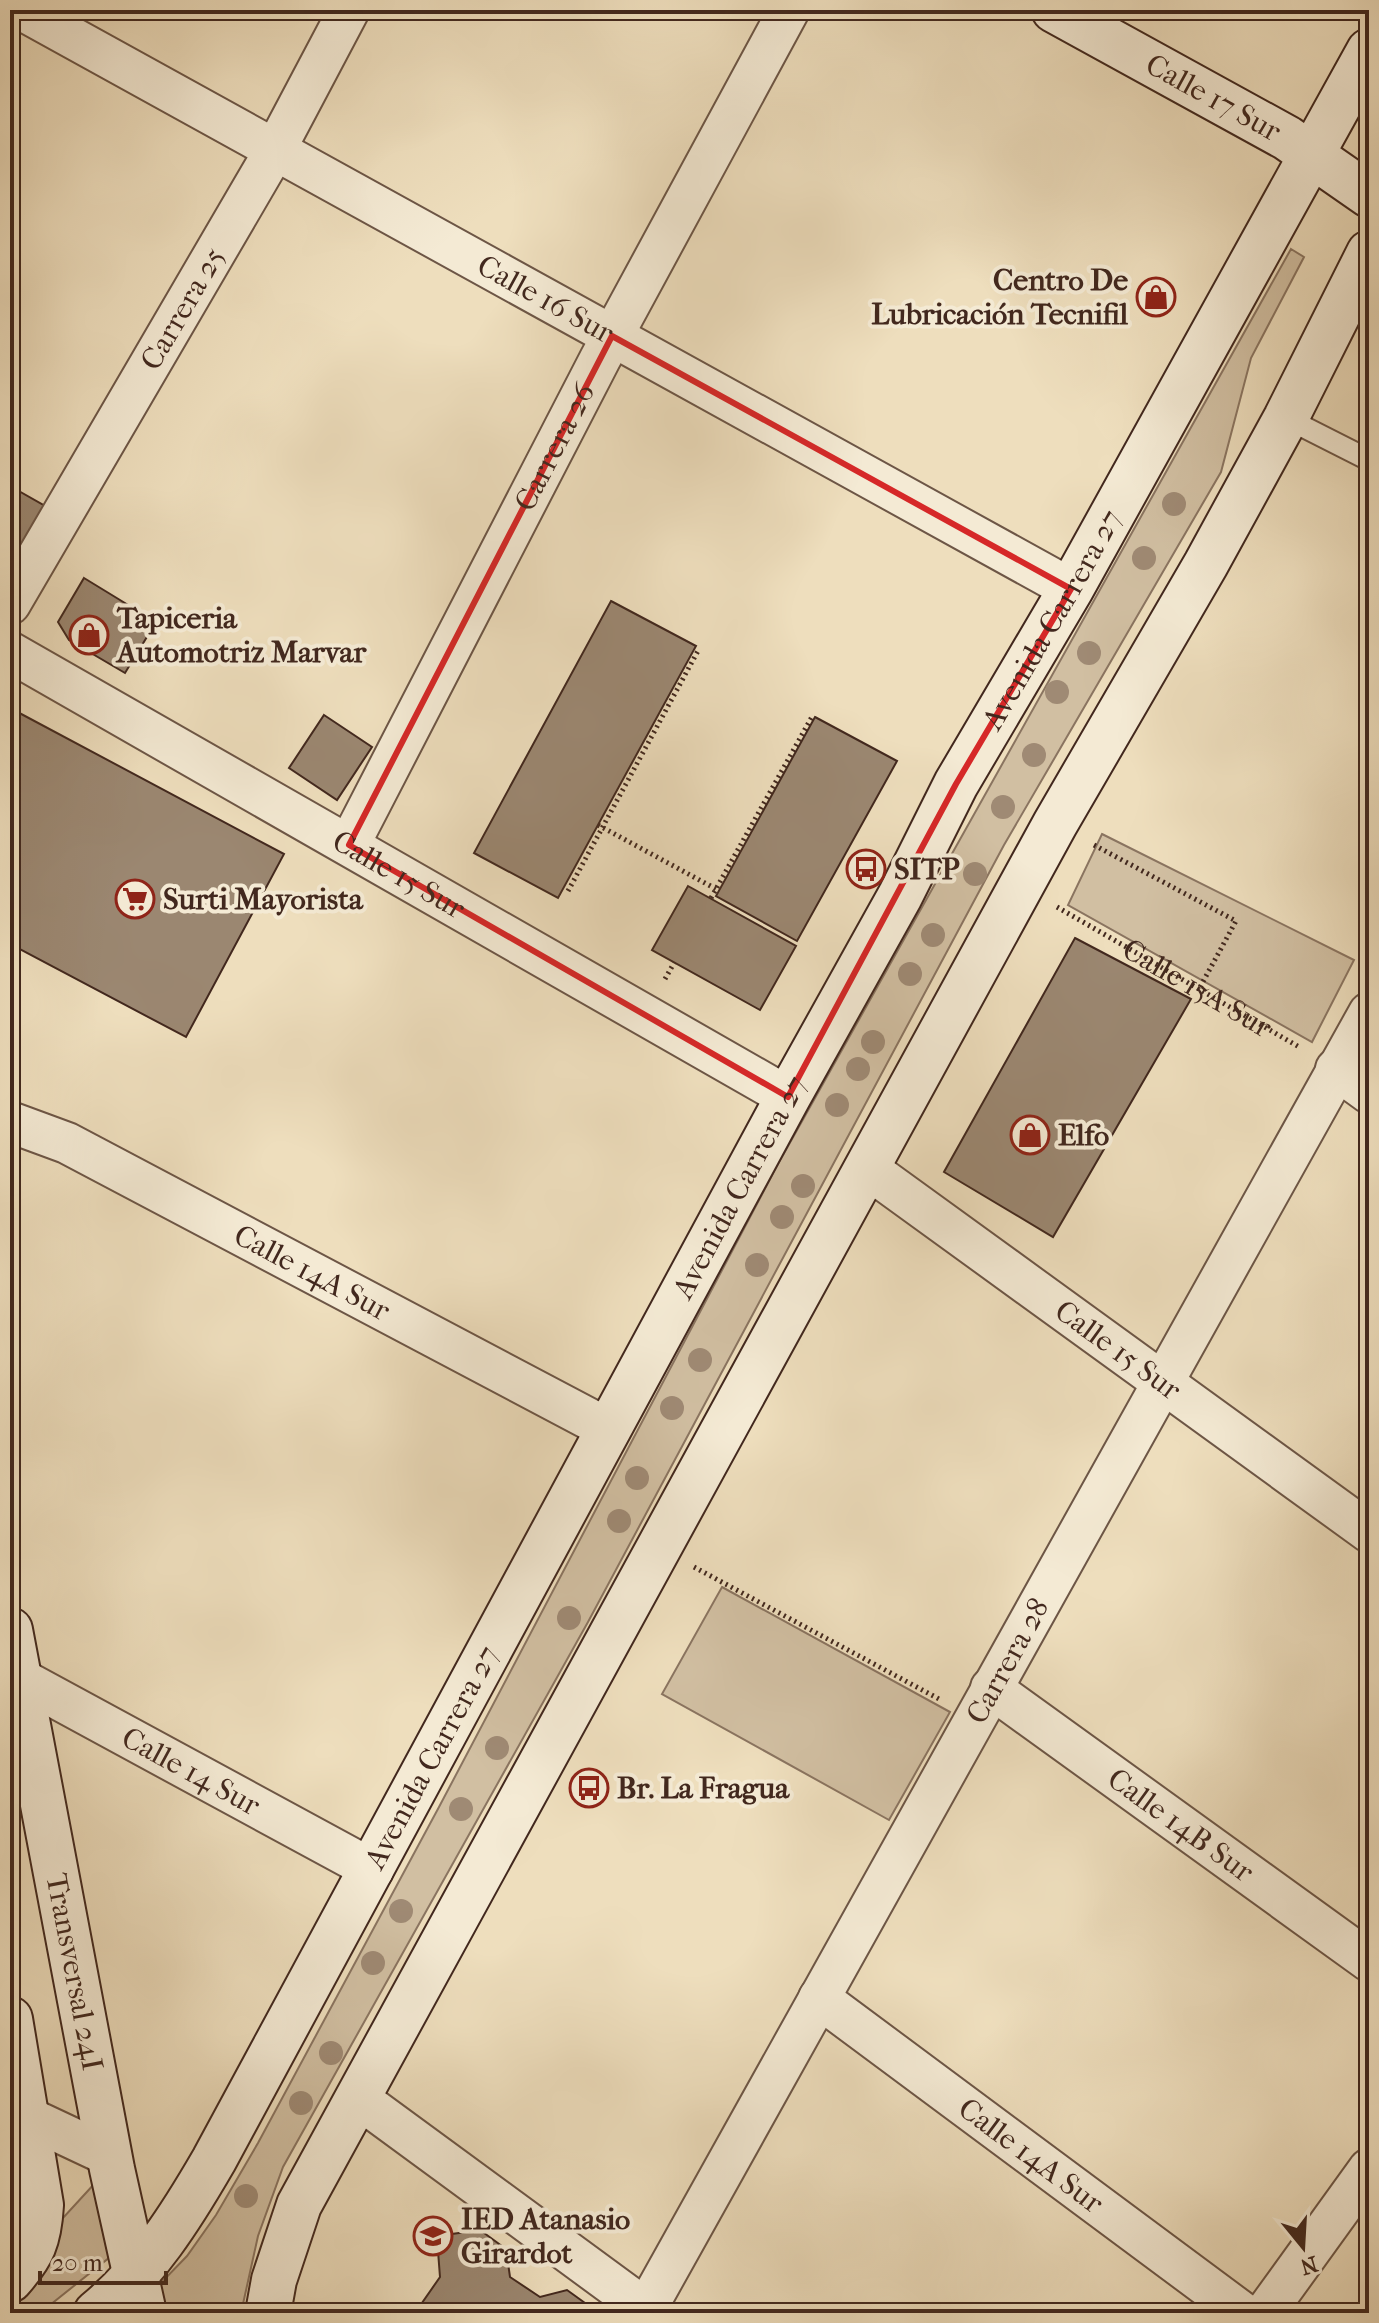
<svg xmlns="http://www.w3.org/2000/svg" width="1379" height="2323" viewBox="0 0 1379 2323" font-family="'IM FELL French Canon',serif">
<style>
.green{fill:#d1bfa2;stroke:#8a7460;stroke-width:2}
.building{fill:#9b8771;stroke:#42281e;stroke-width:2}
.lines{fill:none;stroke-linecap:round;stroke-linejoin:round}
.lane-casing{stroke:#6d5646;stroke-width:24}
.street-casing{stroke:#6d5646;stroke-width:44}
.secondary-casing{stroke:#42281e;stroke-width:48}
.path{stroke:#42281e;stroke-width:5;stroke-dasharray:2 4;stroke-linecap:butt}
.lane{stroke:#f4ead4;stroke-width:20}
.street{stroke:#f4ead4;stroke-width:40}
.secondary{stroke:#f4ead4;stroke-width:44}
.tree{fill:#9f8a74}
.marked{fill:none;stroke:#d62828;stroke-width:6;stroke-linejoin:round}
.labels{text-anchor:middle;stroke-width:8;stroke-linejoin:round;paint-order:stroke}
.street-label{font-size:30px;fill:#42281e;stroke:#f4ead4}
.poi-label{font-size:30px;font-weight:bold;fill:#42281e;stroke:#f4ead4;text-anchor:start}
</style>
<rect width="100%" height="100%" fill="#eedebd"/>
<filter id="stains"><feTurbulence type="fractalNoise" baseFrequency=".0025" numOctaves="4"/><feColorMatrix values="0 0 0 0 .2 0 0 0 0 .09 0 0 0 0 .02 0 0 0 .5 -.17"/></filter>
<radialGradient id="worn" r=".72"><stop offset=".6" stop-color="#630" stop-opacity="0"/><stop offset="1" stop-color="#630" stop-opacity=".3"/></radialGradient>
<path class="green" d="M1291,249L1304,257L1251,358L1221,472L1004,845L588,1622L283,2167L258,2236L241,2313H163L156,2288L187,2256L216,2215L258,2143L439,1807L778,1164Z
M1102,834L1354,960L1312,1042L1068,905Z
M722,1587L950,1712L889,1820L662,1694Z
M96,2182L110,2257L40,2313H10V2307L30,2288L53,2255L62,2219Z"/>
<path class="building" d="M10,486L54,511L10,588Z
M84,578L156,622L125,673L69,640L58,622Z
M611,601L696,646L558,898L474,853Z
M10,708L284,854L186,1037L10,944Z
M324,715L372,747L337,800L289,768Z
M815,717L897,761L797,941L716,896Z
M688,886L796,946L760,1010L652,950Z
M1075,938L1191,999L1053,1237L944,1172Z
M480,2230L506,2249L510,2277L540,2297L567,2290L592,2308L593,2313H415L440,2277L438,2251L452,2234Z"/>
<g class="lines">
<g class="lane-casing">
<path id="lane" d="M1286,418L1369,460"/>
</g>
<g class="street-casing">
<g id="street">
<path id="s2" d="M22,10L1071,589"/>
<path id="s3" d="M10,604L275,150L349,10"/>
<path id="s4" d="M10,652L788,1097"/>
<path id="s5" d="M349,845L600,359L789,10"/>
<path d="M1336,1069L1369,1093"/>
<path id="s6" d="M10,1122L67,1143L610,1430"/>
<path id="s7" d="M867,1168L1369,1532"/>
<path id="s8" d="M10,1673L373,1870"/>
<path id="s9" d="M991,1688L1369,1961"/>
<path id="s10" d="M819,1998L1243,2313"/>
<path d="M358,2098L651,2313"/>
<path d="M10,2109L110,2156"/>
<path id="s11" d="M646,2309L1369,1013"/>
<path d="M1265,2313L1369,2169"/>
</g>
</g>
<g class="secondary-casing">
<g id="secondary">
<path id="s12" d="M1054,10L1287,138L1369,195"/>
<path id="s13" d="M10,1630L112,2169L144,2313"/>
<path d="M10,2019L41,2205C39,2240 33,2254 10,2280"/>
<path id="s14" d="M96,2313C147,2271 181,2217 214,2160L788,1097L900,896L956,784L1071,589L1369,51"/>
<path d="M268,2313L274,2280L299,2205L1055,824L1206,564L1286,418L1369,253"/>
</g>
</g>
<g class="path">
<path d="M598,825L716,889"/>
<path d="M1094,845L1236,921L1199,989"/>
<path d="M568,891L699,649"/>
<path d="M711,898L813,715"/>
<path id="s1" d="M1057,907L1301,1048"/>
<path d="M665,979L674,963"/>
<path d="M694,1567L939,1699"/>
</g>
<use href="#lane" class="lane"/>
<use href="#street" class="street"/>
<use href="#secondary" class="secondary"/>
</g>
<g class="tree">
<circle cx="1174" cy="504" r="12"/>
<circle cx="1144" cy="558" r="12"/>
<circle cx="1089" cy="653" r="12"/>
<circle cx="1057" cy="692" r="12"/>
<circle cx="1034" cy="755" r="12"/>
<circle cx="1003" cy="807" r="12"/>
<circle cx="975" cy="874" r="12"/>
<circle cx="933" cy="935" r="12"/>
<circle cx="910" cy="974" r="12"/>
<circle cx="873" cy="1042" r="12"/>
<circle cx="858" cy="1069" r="12"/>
<circle cx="837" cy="1105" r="12"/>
<circle cx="803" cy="1186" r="12"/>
<circle cx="782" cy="1217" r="12"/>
<circle cx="757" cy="1265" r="12"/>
<circle cx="700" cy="1360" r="12"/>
<circle cx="672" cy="1408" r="12"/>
<circle cx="637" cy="1478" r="12"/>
<circle cx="619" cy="1521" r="12"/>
<circle cx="569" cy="1618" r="12"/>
<circle cx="497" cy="1748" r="12"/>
<circle cx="461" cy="1809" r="12"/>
<circle cx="401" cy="1911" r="12"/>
<circle cx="373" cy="1963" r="12"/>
<circle cx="331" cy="2053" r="12"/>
<circle cx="301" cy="2103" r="12"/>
<circle cx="246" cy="2196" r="12"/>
</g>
<path class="marked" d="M612,336L1071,589L956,784L788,1097L349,845Z"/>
<defs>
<g id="shop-ring" transform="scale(2)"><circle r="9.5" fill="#f4ead4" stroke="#8f2418" stroke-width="1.5"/><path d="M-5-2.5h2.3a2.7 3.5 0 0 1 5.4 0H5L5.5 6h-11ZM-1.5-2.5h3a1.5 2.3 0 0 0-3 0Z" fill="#8f2418"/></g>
<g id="bus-ring" transform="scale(2)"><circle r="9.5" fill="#f4ead4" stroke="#8f2418" stroke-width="1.5"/><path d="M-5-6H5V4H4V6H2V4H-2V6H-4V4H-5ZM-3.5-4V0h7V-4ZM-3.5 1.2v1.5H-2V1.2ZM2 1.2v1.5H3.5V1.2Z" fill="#8f2418"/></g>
<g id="supermarket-ring" transform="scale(2)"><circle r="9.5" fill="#f4ead4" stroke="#8f2418" stroke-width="1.5"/><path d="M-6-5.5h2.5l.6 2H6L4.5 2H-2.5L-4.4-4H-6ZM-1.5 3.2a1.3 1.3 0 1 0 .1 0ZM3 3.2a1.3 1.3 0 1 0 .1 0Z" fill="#8f2418"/></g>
<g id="school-ring" transform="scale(2)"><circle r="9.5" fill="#f4ead4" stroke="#8f2418" stroke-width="1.5"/><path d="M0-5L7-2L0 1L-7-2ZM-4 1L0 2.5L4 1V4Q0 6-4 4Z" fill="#8f2418"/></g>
</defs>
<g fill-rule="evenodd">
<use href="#shop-ring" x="1156" y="297"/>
<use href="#shop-ring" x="89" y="635"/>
<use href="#bus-ring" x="866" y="869"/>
<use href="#supermarket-ring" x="135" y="899"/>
<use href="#shop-ring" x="1030" y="1135"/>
<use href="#bus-ring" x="589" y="1788"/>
<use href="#school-ring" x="433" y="2236"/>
</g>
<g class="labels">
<g class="street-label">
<text dy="10" stroke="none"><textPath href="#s12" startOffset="182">Calle 17 Sur</textPath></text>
<text dy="10" stroke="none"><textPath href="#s2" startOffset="598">Calle 16 Sur</textPath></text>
<text dy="10" stroke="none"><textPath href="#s3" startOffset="342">Carrera 25</textPath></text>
<text dy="10" stroke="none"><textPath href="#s5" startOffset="448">Carrera 26</textPath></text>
<text dy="10" stroke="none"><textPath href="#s14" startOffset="1948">Avenida Carrera 27</textPath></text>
<text dy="10" stroke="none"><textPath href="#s4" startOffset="448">Calle 15 Sur</textPath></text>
<text dy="10" stroke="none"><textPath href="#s1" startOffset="162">Calle 15A Sur</textPath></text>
<text dy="10" stroke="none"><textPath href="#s14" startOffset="1300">Avenida Carrera 27</textPath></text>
<text dy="10" stroke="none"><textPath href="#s6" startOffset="338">Calle 14A Sur</textPath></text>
<text dy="10" stroke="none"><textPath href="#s7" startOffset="310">Calle 15 Sur</textPath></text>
<text dy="10" stroke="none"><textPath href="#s11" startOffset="742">Carrera 28</textPath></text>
<text dy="10" stroke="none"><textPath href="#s14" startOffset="652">Avenida Carrera 27</textPath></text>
<text dy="10" stroke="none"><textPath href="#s8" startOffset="206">Calle 14 Sur</textPath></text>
<text dy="10" stroke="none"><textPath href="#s9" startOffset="234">Calle 14B Sur</textPath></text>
<text dy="10" stroke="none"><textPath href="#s13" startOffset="348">Transversal 24I</textPath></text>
<text dy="10" stroke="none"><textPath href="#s10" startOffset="264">Calle 14A Sur</textPath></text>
</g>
<g class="poi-label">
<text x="1128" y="290" text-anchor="end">Centro De<tspan x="1128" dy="34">Lubricación Tecnifil</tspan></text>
<text x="117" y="628">Tapiceria<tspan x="117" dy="34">Automotriz Marvar</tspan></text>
<text x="894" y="879">SITP</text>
<text x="163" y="909">Surti Mayorista</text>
<text x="1058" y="1145">Elfo</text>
<text x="617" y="1798">Br. La Fragua</text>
<text x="461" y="2229">IED Atanasio<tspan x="461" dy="34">Girardot</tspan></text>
</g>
</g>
<rect width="1379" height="2323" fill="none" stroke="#eedebd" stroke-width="40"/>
<rect x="12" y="12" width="1355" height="2299" fill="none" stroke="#42281e" stroke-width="4"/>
<rect x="20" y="20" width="1339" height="2283" fill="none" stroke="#42281e" stroke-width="2"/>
<g transform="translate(1303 2247) rotate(162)" stroke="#f4ead4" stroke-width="6" paint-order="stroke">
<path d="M0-6L14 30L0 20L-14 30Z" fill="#42281e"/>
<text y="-12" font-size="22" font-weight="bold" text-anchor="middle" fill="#42281e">N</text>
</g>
<path d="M40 2271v12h126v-12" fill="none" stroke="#42281e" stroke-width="4"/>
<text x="52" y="2271" font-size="24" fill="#42281e" stroke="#f4ead4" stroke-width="6" paint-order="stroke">20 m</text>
<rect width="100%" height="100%" filter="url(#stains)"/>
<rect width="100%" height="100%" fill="url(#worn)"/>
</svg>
